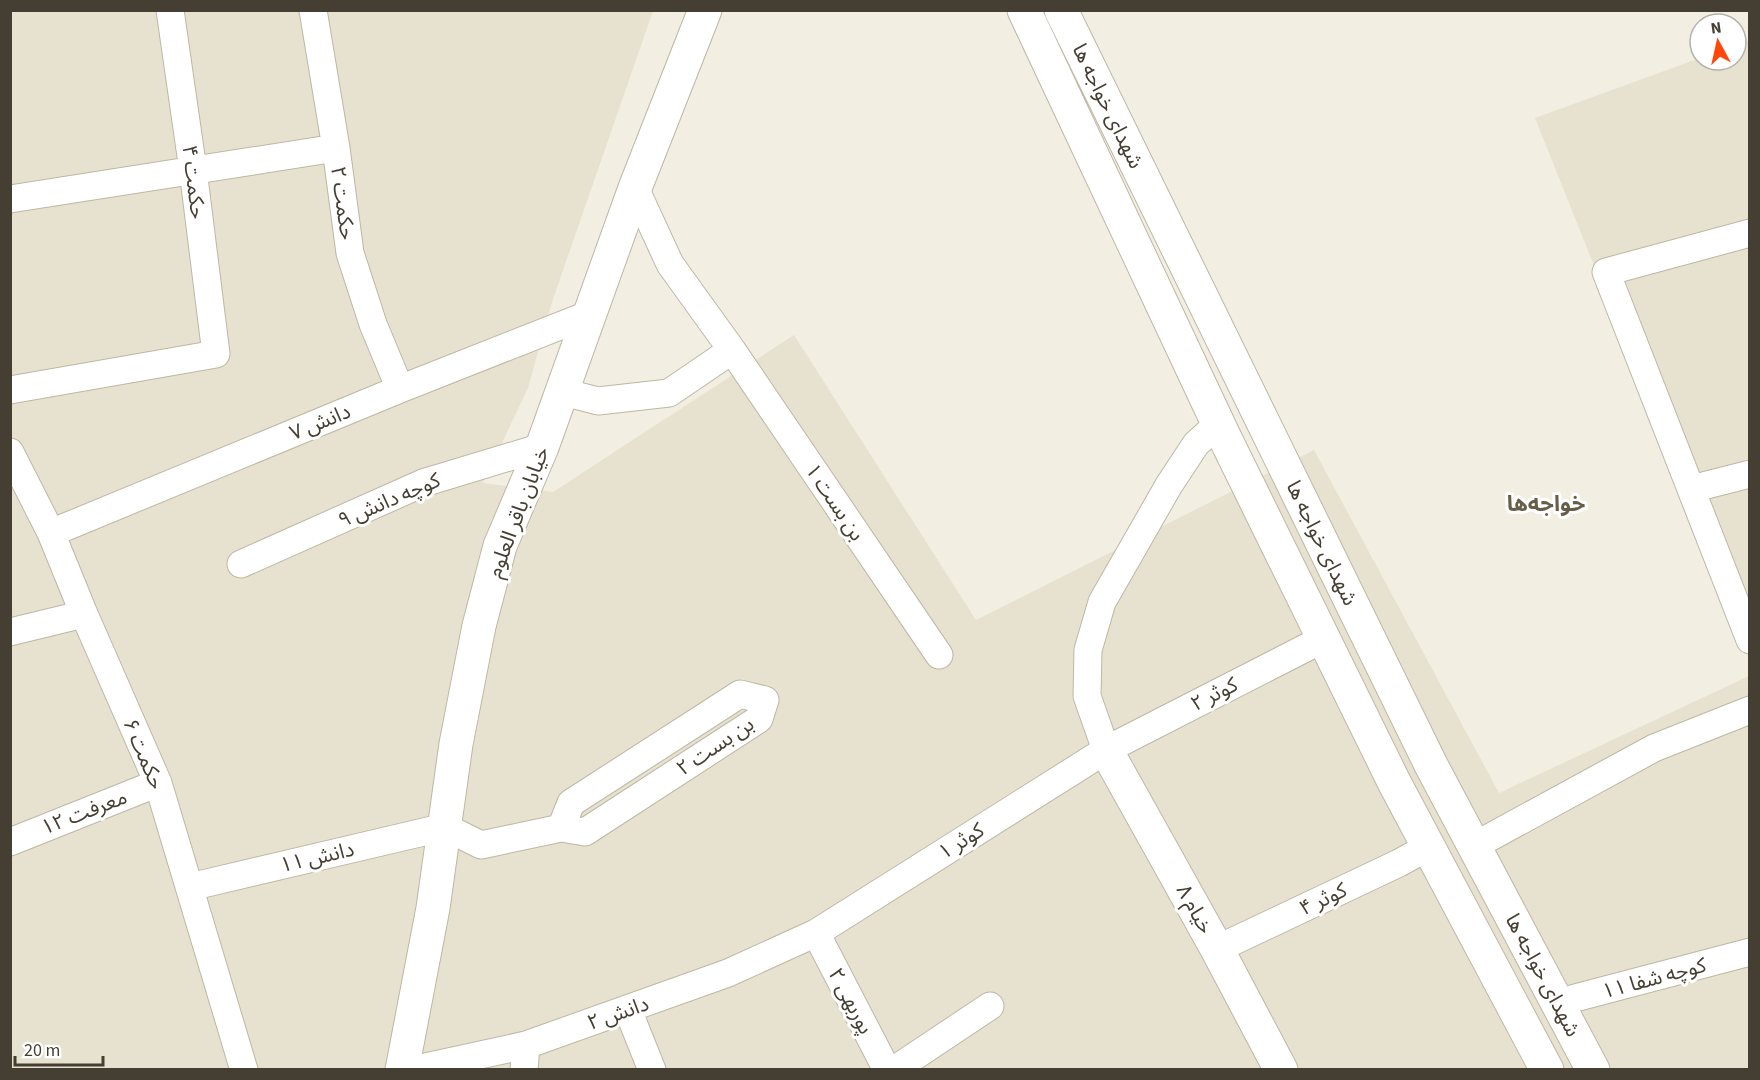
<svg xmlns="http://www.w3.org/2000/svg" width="1760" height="1080" viewBox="0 0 1760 1080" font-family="'Source Sans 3','Noto Sans Arabic',sans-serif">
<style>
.residential{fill:#e7e1cf}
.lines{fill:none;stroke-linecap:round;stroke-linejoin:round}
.minor-casing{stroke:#beb7a4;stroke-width:29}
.tertiary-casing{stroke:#beb7a4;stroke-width:35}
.minor{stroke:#fff;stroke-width:27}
.tertiary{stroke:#fff;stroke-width:33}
.labels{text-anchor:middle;stroke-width:6;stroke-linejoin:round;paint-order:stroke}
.street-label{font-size:21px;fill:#443f32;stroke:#fff}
.neighbourhood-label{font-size:22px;font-weight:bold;fill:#675e48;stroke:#fff}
</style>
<rect width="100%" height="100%" fill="#f2efe2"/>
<path class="residential" d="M10,11H653L552,302L528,388L483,483L553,492L794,335L976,620L1314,450L1499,793L1749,676V1069H11Z
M1749,40V653L1535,118L1700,58V60H1736V45Z"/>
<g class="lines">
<g class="minor-casing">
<path id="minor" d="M313,10L336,148L350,253L373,324L400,389
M10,199L336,148
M1750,233L1606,272L1750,640
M732,350L939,655
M10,390L216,354L193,170L170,10
M563,392L598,401L669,393L732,350L670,264L635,188
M10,452L51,533L84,614L158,783L244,1070
M1691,489L1750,474
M51,533L400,389L590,314
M241,564L423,483L542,447
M10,632L84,614
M1106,750L1087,696L1088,650L1102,602L1169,485L1196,444L1218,424
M10,842L158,783
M1474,846L1654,748L1750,710
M190,887L445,827L481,845L561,828L585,832L759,719L765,700L740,694L571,803L561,828
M816,933L887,1070
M1217,949L1399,863L1428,847
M1558,1005L1575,998L1750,952
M628,1010L652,1070
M412,1070L526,1045L728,973L816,933L1106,750L1323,639
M524,1070L526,1045
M894,1070L990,1006"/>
</g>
<g class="tertiary-casing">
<path id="tertiary" d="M1024,10L1223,434L1394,782L1547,1070
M1061,10L1431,765L1593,1070
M1106,750L1217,949L1281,1070
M402,1070L433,908L456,744L479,626L500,546L542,447L635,188L705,10"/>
</g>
<use href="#minor" class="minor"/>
<use href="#tertiary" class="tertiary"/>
</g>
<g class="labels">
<g class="street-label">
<text transform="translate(1108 106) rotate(64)" y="7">شهدای خواجه ها</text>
<text transform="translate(194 182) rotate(83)" y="7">حکمت ۴</text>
<text transform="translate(343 203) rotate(82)" y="7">حکمت ۲</text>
<text transform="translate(320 422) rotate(-22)" y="7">دانش ۷</text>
<text transform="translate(389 500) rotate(-23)" y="7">کوچه دانش ۹</text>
<text transform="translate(835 502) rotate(56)" y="7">بن بست ۱</text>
<text transform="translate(518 512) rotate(-69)" y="7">خیابان باقر العلوم</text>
<text transform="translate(1322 543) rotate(64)" y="7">شهدای خواجه ها</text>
<text transform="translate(1214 694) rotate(-27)" y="7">کوثر ۲</text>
<text transform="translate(715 746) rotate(-34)" y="7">بن بست ۲</text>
<text transform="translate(144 754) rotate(67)" y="7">حکمت ۶</text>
<text transform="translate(84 812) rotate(-21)" y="7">معرفت ۱۲</text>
<text transform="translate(961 841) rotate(-32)" y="7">کوثر ۱</text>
<text transform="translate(317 857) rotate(-13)" y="7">دانش ۱۱</text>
<text transform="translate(1323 899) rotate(-25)" y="7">کوثر ۴</text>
<text transform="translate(1195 909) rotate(61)" y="7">خیام ۸</text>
<text transform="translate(1543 975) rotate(62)" y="7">شهدای خواجه ها</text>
<text transform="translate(1654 978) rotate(-15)" y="7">کوچه شفا ۱۱</text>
<text transform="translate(851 1001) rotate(62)" y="7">پوربهی ۲</text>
<text transform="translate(618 1013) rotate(-19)" y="7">دانش ۲</text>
</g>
<g class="neighbourhood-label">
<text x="1546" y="511">خواجه‌ها</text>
</g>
</g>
<rect width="1760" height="1080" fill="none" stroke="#443f32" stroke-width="24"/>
<g transform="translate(1718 42) rotate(352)"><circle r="28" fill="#ffffff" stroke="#b4b2ad" stroke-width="1.5"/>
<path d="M0-4.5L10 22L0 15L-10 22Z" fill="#ff470c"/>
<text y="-9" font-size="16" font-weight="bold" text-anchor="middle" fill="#443f32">N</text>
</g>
<path d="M15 1056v9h88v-9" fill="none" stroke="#443f32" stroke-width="3"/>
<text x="24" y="1056" font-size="18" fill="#443f32" stroke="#ffffff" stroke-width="4.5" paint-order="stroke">20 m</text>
</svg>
